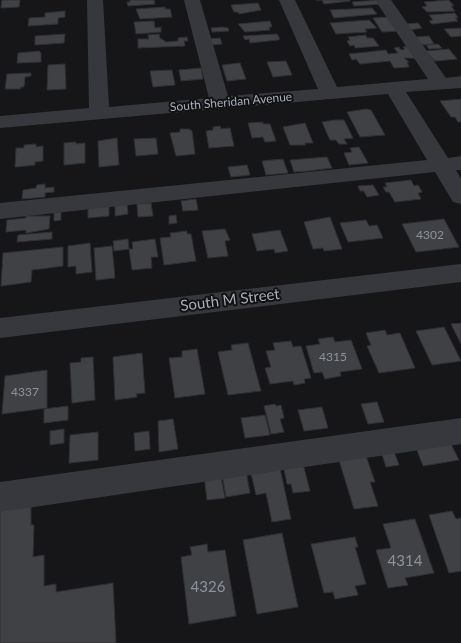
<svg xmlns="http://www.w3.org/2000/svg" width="461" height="643" viewBox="0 0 461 643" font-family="Lato,sans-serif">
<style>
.building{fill:#404145;stroke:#303034}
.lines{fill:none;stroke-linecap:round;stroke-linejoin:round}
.minor{fill:#37383d;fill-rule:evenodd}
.labels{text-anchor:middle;stroke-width:4;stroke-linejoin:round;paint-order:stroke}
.far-street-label{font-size:12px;fill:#a8adb8;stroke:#111113}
.number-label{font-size:12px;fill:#8e929b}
.street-label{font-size:15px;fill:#a8adb8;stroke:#111113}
.near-number-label{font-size:15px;fill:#8e929b}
</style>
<rect width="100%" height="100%" fill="#161618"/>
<path class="building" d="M2,0H20L19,7L1,8Z
M130,0H154L155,4L128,6L127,2H130Z
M316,0H350V1L324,4L322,0Z
M379,0L382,4L354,6L352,2Z
M449,0L454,6H451L455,11L427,12L422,7L427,6L424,2Z
M258,3L261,10L239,14L238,12H234L231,5Z
M165,7V9H170L172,17L140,19L136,9Z
M372,8L377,14L334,18L330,10Z
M65,11V17L58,18V24L28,26L29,18L45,17V13Z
M455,13L458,18H455L458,21L432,24L429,21L433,20L429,15Z
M391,17L401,31L382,32L373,18Z
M369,20L377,28L365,29L367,32L336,34L330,23Z
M154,21L155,28L161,27V32L136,34L134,22Z
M270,21L272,27H269L270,30L245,32L238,24Z
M418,23L422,28L410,30L406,24Z
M222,27L228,28L229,31L212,32L211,28Z
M461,28V36L451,37L444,29Z
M65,34L64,43L35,45V36Z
M159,34L160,38L166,42L178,41V38L187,37L188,41H184L185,46L138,48V39H149L148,35Z
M277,34L280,39L278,40L250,43L249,39L245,40L243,36Z
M366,35L367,38H373L379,46L355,48L354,45L350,46L347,41L350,40L348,37Z
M429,36L434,44L421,45L416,37Z
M220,38L222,44L208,45L207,39Z
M438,44L442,48L429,49L426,45Z
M412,46L421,58H404L409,62H407L409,67L394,68L390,61L360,64L356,59L352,60L349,54L386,50L388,54L398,53L394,48L399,47L401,50L405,49L403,47Z
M449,49L457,59L435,61L426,51Z
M39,51L41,53V62L17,63L18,53Z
M286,61L292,75L273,77L267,62Z
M240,63L246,79L227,81L222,65Z
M65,64L66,89L47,90L48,65Z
M201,68L203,79L181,81L179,70Z
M172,70L175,85L153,87L150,71Z
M31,73V76L25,77L24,87H21L20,89H5L7,74Z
M461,99V122H458L455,117H451L440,101Z
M366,109L371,110L385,135L360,137L347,112Z
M335,120H344L353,138L344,139L347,144H339L336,140H330L322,122Z
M263,122V124H270L276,141L265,142L263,137L252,138L248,123Z
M305,123L313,143H305V145H290L283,127Z
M220,126L221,129L230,128L234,146L209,148L206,131L213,130V127Z
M180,129H189L192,131L195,154L176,156L170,133L180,132Z
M117,138L119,165L99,167L98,141Z
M156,138L158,154L136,156L134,139Z
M76,142V144L85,143V163L64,165V143Z
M36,144V147L43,146V161L35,162V165L15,167L16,148H24V145Z
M359,147L368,163L349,165L344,153L352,152L350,148Z
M327,157L332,168L308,171L294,172L290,160Z
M283,159L288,173L266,175L262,161Z
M247,165L250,175L231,177L228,167Z
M411,180L414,186L418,185L422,192L418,193L421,199L395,202L389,192H386L383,187H387L385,183Z
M45,184V188L54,187V192L45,193V197L22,199L23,190L36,188L37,185Z
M373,185L379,195L367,197L364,191H360L358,186Z
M196,199L198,210L183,211L181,201Z
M151,203L153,216L138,217L137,204Z
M127,204L128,214L115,216V206Z
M109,206V216L88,218V208Z
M61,212V220L54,221V213Z
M176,215L177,223L169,224V216Z
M26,216H50L49,229L26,233V230L6,232L7,220L26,218Z
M330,217L342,249L324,251L323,248L313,249L304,222Z
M444,219L459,247L416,252L402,224Z
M366,220L369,226L377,225L383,238L348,242L340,223Z
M225,229L230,240L225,241L228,256L208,258L202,231Z
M280,230L288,251L275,253L274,249L257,251L252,234Z
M187,231V234H191L196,261L164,265L160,238L171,237L170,233Z
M52,232V239L17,242L18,235Z
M128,239L129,249L114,251L113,241Z
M155,239L158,257H151L152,268L132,270L129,249H133L132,242Z
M90,243L92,272L76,274V266L68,267V246Z
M112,246L115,278L96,280L94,248Z
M63,247V266L32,270L31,282L1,286L3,253Z
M461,323V344L451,324Z
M444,327L461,361L432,365L416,331Z
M385,330L387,335L400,333L415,368L379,373L367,346L371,345L366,333Z
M333,337L335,342L351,340L362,369L340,372L341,376L325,379L322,372L314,373L306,346L320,344L318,339Z
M291,341L293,347L301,346L311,378L304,379L305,383L294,385L293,381L270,384L265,368L271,367L266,351L275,350L273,343Z
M248,343L261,391L228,395L218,352L232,350L231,345Z
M197,349L205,394L175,398L169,358L182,357V351Z
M142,353L145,393L136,394L137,397L115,400L113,357Z
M93,357L95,400L72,403L70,363L81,362V358Z
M47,370V408L2,414L5,376Z
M377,402L384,422L368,424L361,404Z
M275,404L276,406L281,405L284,418L280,419L284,432L271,434L264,406Z
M68,406V420L44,423V409Z
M322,407L328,428L304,431L298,410Z
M265,415L270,435L245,438L241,418Z
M173,419L178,449L159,452L158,421Z
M64,429V443L50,445V431Z
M149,431L150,449L135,451L134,433Z
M98,432V460L69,463L70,435Z
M449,440L459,460L423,466L415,445Z
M393,449L399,465L386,467L381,451Z
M366,456L375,482H370L378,506L354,509L339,460Z
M302,460L310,491L293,493L291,484H287L284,469Z
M279,464L291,519L272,522L266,493L256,495L250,469Z
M246,471L250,493L226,497L222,475Z
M220,472L225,498L207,500L204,475Z
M31,502V525H34L33,557L44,555V586L56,584V592L113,583L116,643H0V507Z
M452,511L456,519L461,518V571L449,573L429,515Z
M415,519L434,573L405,578L408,585L388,588L376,550L391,548L383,524Z
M282,533L298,607L257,614L243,540Z
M355,537L358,547H355L366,584L355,586L358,595L335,599L333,592L324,593L311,544Z
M207,544L208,552L225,550L236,616L189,624L181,557L192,555L190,547Z"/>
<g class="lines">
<path class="minor" d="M87,0H103L109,107L209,98L184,0H200L228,96L318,89L279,0H295L337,87L428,79L375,0H391L446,78L461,76V88L406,92L448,158L461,156V170H456L461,179V204L453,202L435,172L0,219V203L427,160L388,94L0,128V116L89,108Z
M461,264V282L0,338V318Z
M461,418V444L0,512V482Z"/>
</g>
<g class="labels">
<g class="far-street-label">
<text transform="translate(231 102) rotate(-5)" y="4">South Sheridan Avenue</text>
</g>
<g class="number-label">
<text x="430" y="239">4302</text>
<text x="333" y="361">4315</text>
<text x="25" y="396">4337</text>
</g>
<g class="street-label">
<text transform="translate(230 300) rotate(-7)" y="5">South M Street</text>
</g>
<g class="near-number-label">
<text x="405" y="566">4314</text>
<text x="208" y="592">4326</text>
</g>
</g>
</svg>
